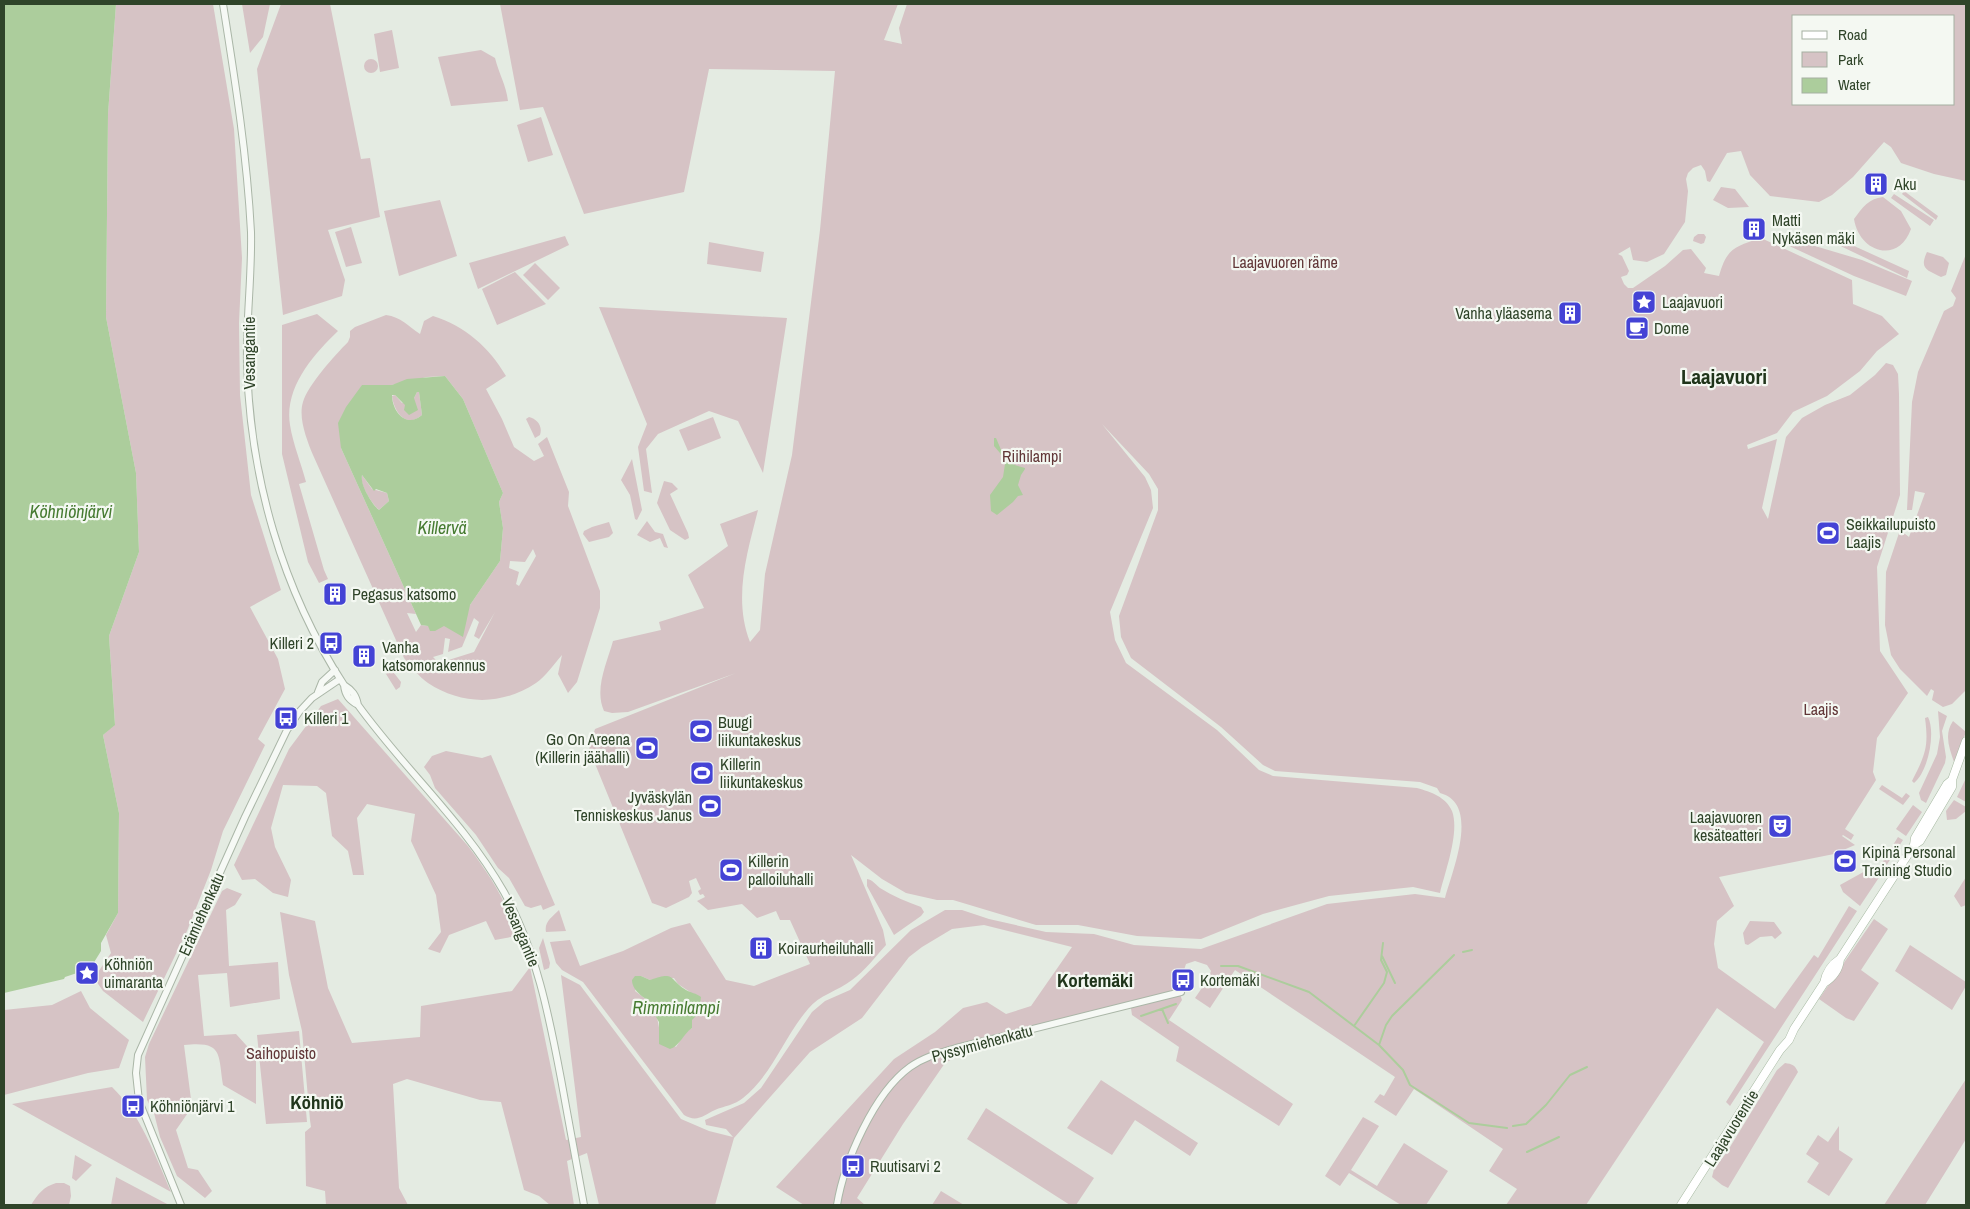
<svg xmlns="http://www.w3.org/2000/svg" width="1970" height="1209" viewBox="0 0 1970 1209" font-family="'Archivo Narrow',sans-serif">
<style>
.green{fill:#d6c3c5;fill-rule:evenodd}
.water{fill:#accd9c;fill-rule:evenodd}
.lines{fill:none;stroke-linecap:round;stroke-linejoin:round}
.stream{stroke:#accd9c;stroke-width:2}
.minor-casing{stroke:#aab6a7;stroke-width:8}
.major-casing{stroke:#a6b8a1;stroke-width:9}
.minor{stroke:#f6f9f5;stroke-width:6}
.major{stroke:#fff;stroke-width:8}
.labels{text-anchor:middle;stroke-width:4.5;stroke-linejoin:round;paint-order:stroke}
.poi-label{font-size:16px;fill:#2f4429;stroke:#f4f8f2;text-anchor:start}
.park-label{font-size:16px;fill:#613637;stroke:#f4f8f2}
.street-label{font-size:16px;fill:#2f4429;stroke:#f4f8f2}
.water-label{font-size:18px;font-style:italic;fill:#467b31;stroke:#f4f8f2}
.quarter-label{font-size:19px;font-weight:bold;fill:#20351b;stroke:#f4f8f2}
.district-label{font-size:21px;font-weight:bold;fill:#20351b;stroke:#f4f8f2}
</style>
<rect width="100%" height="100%" fill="#e4ebe2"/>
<path class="green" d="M116,4H213L234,129L242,258L239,323L240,395L251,495L281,590L250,607L278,659L285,689L258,739L265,745L223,831L211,870L187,931L143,1022L103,991L94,978L111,953L106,935L118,913L119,813L103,735L115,724L109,636L139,552L136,473L106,317L108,114Z
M242,4H270L263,37L250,53Z
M281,4H330L361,159L370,158L380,217L328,230L345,280L342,296L283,315L257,69Z
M500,4H898L884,40L902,44L899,28L907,4H1966V181L1934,174L1901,163L1891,147L1884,142L1853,177L1832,195L1819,202L1770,196L1750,175L1741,151L1727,153L1710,182L1707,181L1705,171L1701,165L1693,168L1688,173L1686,179L1688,191L1685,222L1664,254L1647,262L1633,260L1630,247L1618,254L1622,256L1629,271L1627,275L1621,277L1624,284L1628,288H1633L1665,266L1683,250L1691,249L1706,268L1704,273L1719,276C1727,248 1734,247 1761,238L1852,280L1853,304L1882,316L1899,334L1877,351L1860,371L1827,396L1793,412L1777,433L1747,445L1748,449L1777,439L1762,508L1768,519L1786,437L1802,418L1825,405L1850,395L1875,375L1886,363L1893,365L1898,374L1899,394L1900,495L1877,567L1880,651L1908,693L1877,738L1873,772L1876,780L1845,829L1854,835L1851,840L1843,835L1842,836L1855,845L1834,854L1719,877L1734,906L1717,921L1714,944L1718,968L1775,1009L1814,955L1818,958L1849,906L1857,911L1730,1106L1726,1102L1764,1042L1717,1008L1586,1205H1506L1517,1189L1489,1171L1503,1149L1414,1089L1396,1116L1374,1102L1380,1094L1384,1096L1395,1077L1235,970L1210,1008L1195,998L1208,979L1211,971L1207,965L1195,961L1186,964L1178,988L1182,1000L1169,1020L1293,1104L1279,1126L1176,1061L1179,1047L1132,1015L1130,1002L1054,1021L954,1058L945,1063L903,1124L857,1198L865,1205H804L776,1187L894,1059L935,1032L963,1008L987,1002L1006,1014L1031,1006L1072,947L984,925L952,929L922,947L909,957L862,1018L810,1052L734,1138L715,1205H599L587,1153L567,1161L574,1205H550L539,1196L524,1190L501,1102L480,1100L407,1079L393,1084L399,1188L408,1205H326L325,1191L306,1186L305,1132L311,1127L310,1120L302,1031L289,975L280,912L315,921L328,988L352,1043L420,1037L421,1006L512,991L530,967L566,1140L581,1137L561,975L580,985L681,1119L709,1131L733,1137L726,1129L706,1125L705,1120L744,1103L761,1088L812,1012L825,1001L850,990L911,930L945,910H962L989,919L1046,932L1094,934L1134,945L1201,949L1327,904L1415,894L1445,898C1452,871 1481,804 1440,793L1437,788L1420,782L1275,771L1263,765L1221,727L1131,658L1121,637L1119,616L1158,510V489L1149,474L1102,424L1145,477L1151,490L1153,508L1110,612L1115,640L1126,663L1217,730L1259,770L1273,776L1417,788C1431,792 1446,797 1452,811C1460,832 1445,872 1440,893L1413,887L1329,896L1263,914L1201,939L1137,936L1078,925H1036L953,900H937L906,893L882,879L851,855L883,930L886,945C876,956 865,971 852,980C838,991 819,995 808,1009C784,1037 772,1075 743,1098C735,1105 724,1106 715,1110C704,1115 697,1123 684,1115L583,982L562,970L556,963L550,942L570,940L580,966L623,951L671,928L690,923L726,980L754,986L810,964L790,920H780L776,911L757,918L742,904L708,910L697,901L705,897L703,894L700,895L698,891L701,889L696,878L689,881L692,893L689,897L666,908L652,903L589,749L595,729L736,673L628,712L612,713L604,711C594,689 607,663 613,641L661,630L659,622L704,608L688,575L728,546L720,524L758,510C747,554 733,598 750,642L760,630L765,574L792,455L820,230L835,71L709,69L684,192L584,214L543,107L520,110ZM1794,16H1954V104H1794ZM641,976L650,980L674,978L678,984L690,992L692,1028L686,1032L676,1047L660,1033L655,1006L635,991Z
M392,30L399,68L380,72L374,34Z
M481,50L495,58C499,74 506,85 508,101L451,106L438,57Z
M364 66a7 7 0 1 1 14 0a7 7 0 1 1-14 0Z
M541,117L553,155L528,162L517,125Z
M1721,187L1735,189L1749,207L1728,208L1713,200Z
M1904,191L1938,216L1936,220L1902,194Z
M1894,194L1934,220L1930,226L1891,198Z
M1883,197L1901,211L1911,229C1898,265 1859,252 1854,219C1863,207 1868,199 1883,197Z
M440,200L457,256L399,276L384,211Z
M351,227L362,263L346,267L335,232Z
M1698,234H1704L1706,237L1704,243L1701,244L1693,241L1694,237Z
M1827,235L1838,240H1841L1909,271L1907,278L1826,239Z
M565,236L569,245L478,289L469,263Z
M1788,238L1862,260L1912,281L1906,296L1854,276L1785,244Z
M709,242L764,252L761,272L707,264Z
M1927,252L1943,257L1949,263L1946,275L1941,277C1927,270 1919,269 1927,252Z
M1966,254V690L1952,704L1943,707L1932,700L1934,691L1931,689L1927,696L1900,669L1891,655L1885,625L1886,572L1900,530L1909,537L1925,493L1915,491L1912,510H1907L1912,402L1918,372L1944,311L1953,306L1956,298L1951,291Z
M535,263L560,288L548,300L523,275Z
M515,272L546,304L497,325L482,289Z
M599,307L787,318L763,473L738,421L709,411L658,434L646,449L652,493L644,491L638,447L647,424Z
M317,314L338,331C313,355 284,388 290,425C293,444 301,463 306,482L299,484L324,570L328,579L319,583L308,562L282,454V325Z
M386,315C401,317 408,326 420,334L424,321L433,316C465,326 489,347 506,376L486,389L502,419L514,447L534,461L544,456L538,444L547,437L569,492L568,506L600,591V608L577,682L568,693L558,674L562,655C554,664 546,676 536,683C502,706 461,705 428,683C419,677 411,666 404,658L313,455C307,440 298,418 303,402C308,385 335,355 348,342L350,337V331L355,327ZM445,376L463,399L503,493L499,502L503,528L500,561L470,605L428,626L421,625L416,632L407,613L416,614L341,448L362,386L392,385L427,377ZM533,549L536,556L519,586L516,584L519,572L509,568L510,561L525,562ZM495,612L474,652L439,663L433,657L443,654L445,638L450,639L448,652L462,647L474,618L479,622L474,636L479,639Z
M417,392H419L422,415C406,429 394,412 392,396L395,395L402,403L414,398Z
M529,417C537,419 543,426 540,435L535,438L526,419Z
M713,417L721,438L688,451L679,430Z
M632,459L642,510L637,520L635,519L630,495L621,480Z
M362,475L372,489L387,493L389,501L379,510C372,504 359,484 362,475Z
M664,481L672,483L678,489L670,494L688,533L689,538L685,540L670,530L657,503Z
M647,521L655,532L663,534L668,548L664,547L660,538L650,542L637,535Z
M609,522L613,533L609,537L589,542L583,534L584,531L592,527Z
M389,671L394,673L401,682L400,687L396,690L386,674Z
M338,699L468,846C488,873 509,903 516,936L495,940L486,921L449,935L440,953L428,949L441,932L436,895L411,841L415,814L367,804L357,818L364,875H353L348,851L332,836L326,793L317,786L283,785L271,828L275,847L291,880L288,897L273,893L255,879L242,880L234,865L289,749L321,706Z
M1938,711L1947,716L1942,731L1946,757L1945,763L1926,803L1921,800L1919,793L1937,754L1940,737Z
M1928,717C1936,733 1928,772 1914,783L1912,781C1925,755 1929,748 1925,718Z
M1953,721L1966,732L1954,762C1949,748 1944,734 1953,721Z
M446,751L482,758L491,755L555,905L543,910L541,905L531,908L525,906L509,878L498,868L476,835L435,788L430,775L424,767L432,756Z
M1966,778V802L1957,797Z
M1882,785L1902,798L1906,793L1910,796L1903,805L1879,789Z
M1954,800L1966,807V811L1956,819L1947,820L1946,811Z
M1913,805L1922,812L1906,836L1896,829Z
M1898,837L1903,840L1884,869L1880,866Z
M1867,870H1871L1880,876L1860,906L1843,892L1840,885Z
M1966,877V905L1961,907L1954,896Z
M867,879C873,880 875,884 880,888C893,896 907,902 921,907L924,912L921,916L894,935L867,886Z
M227,888L242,894L235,905L226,910L229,966L278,962L280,999L230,1007L227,973L198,975L204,1036L236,1034L256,1056V1104L223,1085C218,1053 223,1041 184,1045L192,1107L176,1130L188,1168L198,1170L212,1191L205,1198L177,1176L160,1137L154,1113L147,1100L145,1057L149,1044L222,891Z
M559,910L566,931L546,932C544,922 552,917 559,910Z
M1874,919L1888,929L1861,970L1879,983L1854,1021L1846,1018L1819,999Z
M1750,921L1774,922L1782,933L1775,939L1772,936L1760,937L1748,945L1745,944L1743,933Z
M543,938L550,963L549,968L544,970L539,948Z
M1910,945L1966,982V986L1952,1010L1895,971Z
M81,991L90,1008L129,1040L119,1068L88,1073L4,1095V1010L52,1005Z
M299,1031L307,1122L266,1124L257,1035Z
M1785,1063C1792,1064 1795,1065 1798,1072L1728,1188L1722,1185L1712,1177L1714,1169L1727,1152L1777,1070Z
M1966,1079V1139L1925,1205H1884Z
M1101,1080L1198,1143L1190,1156L1135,1120L1112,1155L1067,1128Z
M112,1087C141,1115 155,1155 171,1192L12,1104Z
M986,1108L1094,1178L1076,1205H1070L967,1139Z
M1363,1117L1379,1126L1351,1170L1377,1186L1404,1143L1448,1171L1426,1205H1401L1349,1173L1340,1186L1325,1176Z
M1839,1126V1150L1853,1159L1829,1196L1807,1182L1819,1163L1806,1154L1818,1135L1828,1142Z
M75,1155L92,1165L76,1181L72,1178Z
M116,1177L169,1205H111Z
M56,1183H64L70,1186L71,1196L69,1205H31C38,1194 43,1187 56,1183Z
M941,1191L964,1205H932Z"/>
<path class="water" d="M4,4H116L108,114L106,317L136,473L139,552L109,636L115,725L103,735L119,813L118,913L101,943V951L93,964L83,971L65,977L64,979L4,993Z
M445,376L463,399L503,493L499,502L503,528L500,561L470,605L463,637L444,626L435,631H430L428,626L421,625L341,448L338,423L346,407L362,385H392L407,379ZM417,392H419L422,415C406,429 392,411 392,395H395L405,405L404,410L409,415L418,410L414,398ZM362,475L374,491L376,489L387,493L389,501L379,510C372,504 360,485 362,475Z
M994,438H996C1003,454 1005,464 1025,468V469L1021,475L1018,485L1023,495L1018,496L1013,502L997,515L991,511L990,495L1003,477L1005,464L1000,453L994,446Z
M635,976H641L650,980C675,971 668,978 686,990C691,993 696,993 701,997L699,1013L692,1020V1028C683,1034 680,1046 670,1049L659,1044V1022L656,1017L655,1006C647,999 632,992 632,980Z"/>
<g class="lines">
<path class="stream" d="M1463,952L1472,950
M1382,956L1395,983
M1221,966H1238L1309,992L1379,1045L1403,1070L1410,1085L1469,1123L1507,1128
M1162,1009L1168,1023
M1141,1016L1176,1004
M1354,1026L1384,983L1387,972L1381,960L1383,943
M1379,1045L1386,1025L1392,1016L1454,955
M1513,1126L1526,1124L1546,1105L1570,1075L1587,1067
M1527,1152L1559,1137"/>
<g class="minor-casing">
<path id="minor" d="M223,4C235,80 247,155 251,232C252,276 246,320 247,364C250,477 282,590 344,685C345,695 349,700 358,705C404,769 465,823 504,892C536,950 549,1015 561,1079C569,1121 576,1163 584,1205
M344,685C352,690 356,695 358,705
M318,692L322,682L335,670
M181,1205L139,1101L136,1073L138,1055L245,817L287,730L299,712L312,698L340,679
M837,1205C844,1162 874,1093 910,1067C924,1057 940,1053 956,1048L1181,992"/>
</g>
<g class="major-casing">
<path id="major" d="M1914,845L1915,838L1947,784L1952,780
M1824,983C1833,978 1839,969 1840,959L1914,845L1920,841L1952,787V780L1966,741
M1681,1205L1780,1050L1789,1040L1794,1029L1824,983C1826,973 1832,964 1840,959"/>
</g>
<use href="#minor" class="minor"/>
<use href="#major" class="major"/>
</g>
<defs>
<g id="building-square" transform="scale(1.25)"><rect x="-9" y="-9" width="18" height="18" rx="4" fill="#4443d5" stroke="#f4f8f2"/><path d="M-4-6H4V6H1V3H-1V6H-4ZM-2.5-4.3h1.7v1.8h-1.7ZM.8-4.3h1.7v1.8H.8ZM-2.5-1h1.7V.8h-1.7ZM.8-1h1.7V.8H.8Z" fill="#fff"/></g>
<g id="sight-square" transform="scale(1.25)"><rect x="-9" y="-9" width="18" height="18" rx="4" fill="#4443d5" stroke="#f4f8f2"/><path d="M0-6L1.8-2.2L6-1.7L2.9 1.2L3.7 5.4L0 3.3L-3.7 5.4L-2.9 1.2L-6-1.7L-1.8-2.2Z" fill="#fff"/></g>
<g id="cafe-square" transform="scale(1.25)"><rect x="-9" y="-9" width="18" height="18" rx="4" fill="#4443d5" stroke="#f4f8f2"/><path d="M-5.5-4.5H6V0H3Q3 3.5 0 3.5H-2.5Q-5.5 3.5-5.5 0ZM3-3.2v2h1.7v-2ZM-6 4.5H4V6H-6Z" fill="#fff"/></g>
<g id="stadium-square" transform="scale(1.25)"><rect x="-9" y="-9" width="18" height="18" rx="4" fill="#4443d5" stroke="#f4f8f2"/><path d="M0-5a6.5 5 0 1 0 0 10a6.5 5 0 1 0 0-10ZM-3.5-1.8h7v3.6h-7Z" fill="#fff"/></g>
<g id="bus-square" transform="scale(1.25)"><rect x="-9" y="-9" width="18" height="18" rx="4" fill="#4443d5" stroke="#f4f8f2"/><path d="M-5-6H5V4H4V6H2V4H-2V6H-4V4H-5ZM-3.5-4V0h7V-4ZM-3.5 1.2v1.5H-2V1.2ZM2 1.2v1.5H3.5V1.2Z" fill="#fff"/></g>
<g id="theatre-square" transform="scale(1.25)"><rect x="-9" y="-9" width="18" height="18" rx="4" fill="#4443d5" stroke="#f4f8f2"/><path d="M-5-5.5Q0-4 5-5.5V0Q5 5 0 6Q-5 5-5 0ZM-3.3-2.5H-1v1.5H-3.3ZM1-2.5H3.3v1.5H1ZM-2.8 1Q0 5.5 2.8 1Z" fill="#fff"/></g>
</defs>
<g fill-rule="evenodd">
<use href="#building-square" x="1876" y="184"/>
<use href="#building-square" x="1754" y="229"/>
<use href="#sight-square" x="1644" y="302"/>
<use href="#building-square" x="1570" y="313"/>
<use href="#cafe-square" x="1637" y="328"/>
<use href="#stadium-square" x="1828" y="533"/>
<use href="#building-square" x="335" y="594"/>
<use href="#bus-square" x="331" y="643"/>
<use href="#building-square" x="364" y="656"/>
<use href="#bus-square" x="286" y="718"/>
<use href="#stadium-square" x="701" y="731"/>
<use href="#stadium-square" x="647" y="748"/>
<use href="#stadium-square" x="702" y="773"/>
<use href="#stadium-square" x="710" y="806"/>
<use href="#theatre-square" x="1780" y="826"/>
<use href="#stadium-square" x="1845" y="861"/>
<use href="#stadium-square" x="731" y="870"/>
<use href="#building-square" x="761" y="948"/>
<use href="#sight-square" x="87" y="973"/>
<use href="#bus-square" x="1183" y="980"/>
<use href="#bus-square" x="133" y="1106"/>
<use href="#bus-square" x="853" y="1166"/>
</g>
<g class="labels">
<g class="poi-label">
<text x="1894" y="190">Aku</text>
<text x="1772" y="226">Matti<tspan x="1772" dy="18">Nykäsen mäki</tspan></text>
<text x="1662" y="308">Laajavuori</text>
<text x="1552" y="319" text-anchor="end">Vanha yläasema</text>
<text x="1654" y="334">Dome</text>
<text x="1846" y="530">Seikkailupuisto<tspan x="1846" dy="18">Laajis</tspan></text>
<text x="352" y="600">Pegasus katsomo</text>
<text x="314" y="649" text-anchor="end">Killeri 2</text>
<text x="382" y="653">Vanha<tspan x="382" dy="18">katsomorakennus</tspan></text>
<text x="304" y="724">Killeri 1</text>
<text x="718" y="728">Buugi<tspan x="718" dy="18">liikuntakeskus</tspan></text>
<text x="630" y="745" text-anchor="end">Go On Areena<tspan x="630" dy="18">(Killerin jäähalli)</tspan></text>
<text x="720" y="770">Killerin<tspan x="720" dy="18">liikuntakeskus</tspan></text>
<text x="692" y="803" text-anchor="end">Jyväskylän<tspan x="692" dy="18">Tenniskeskus Janus</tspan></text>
<text x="1762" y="823" text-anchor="end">Laajavuoren<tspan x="1762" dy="18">kesäteatteri</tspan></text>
<text x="1862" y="858">Kipinä Personal<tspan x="1862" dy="18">Training Studio</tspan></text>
<text x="748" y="867">Killerin<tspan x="748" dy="18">palloiluhalli</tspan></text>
<text x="778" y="954">Koiraurheiluhalli</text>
<text x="104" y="970">Köhniön<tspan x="104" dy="18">uimaranta</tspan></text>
<text x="1200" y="986">Kortemäki</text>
<text x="150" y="1112">Köhniönjärvi 1</text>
<text x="870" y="1172">Ruutisarvi 2</text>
</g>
<g class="park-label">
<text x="1285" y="268">Laajavuoren räme</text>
<text x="1032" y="462">Riihilampi</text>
<text x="1821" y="715">Laajis</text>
<text x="281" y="1059">Saihopuisto</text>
</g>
<g class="street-label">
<text transform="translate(249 353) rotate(-90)" y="6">Vesangantie</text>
<text transform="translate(201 914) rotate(-66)" y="6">Erämiehenkatu</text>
<text transform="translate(521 932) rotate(67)" y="6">Vesangantie</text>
<text transform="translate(982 1043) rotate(-15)" y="6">Pyssymiehenkatu</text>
<text transform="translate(1731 1128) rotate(-58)" y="6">Laajavuorentie</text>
</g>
<g class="water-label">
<text x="71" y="518">Köhniönjärvi</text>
<text x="442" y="534">Killervä</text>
<text x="676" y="1014">Rimminlampi</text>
</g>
<g class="quarter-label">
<text x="1095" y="987">Kortemäki</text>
<text x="317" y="1109">Köhniö</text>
</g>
<g class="district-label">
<text x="1724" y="384">Laajavuori</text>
</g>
</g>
<rect width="1970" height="1209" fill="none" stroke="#2f4429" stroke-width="10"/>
<rect x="1792" y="15" width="162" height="90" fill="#f4f8f2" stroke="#a5b0a2"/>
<rect x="1802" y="31" width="25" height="8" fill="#ffffff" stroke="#a5b0a2"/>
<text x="1838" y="40" font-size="15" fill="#2f4429">Road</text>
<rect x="1802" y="52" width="25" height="15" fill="#d6c3c5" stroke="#a5b0a2"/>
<text x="1838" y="65" font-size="15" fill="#2f4429">Park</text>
<rect x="1802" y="78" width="25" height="15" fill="#accd9c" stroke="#a5b0a2"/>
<text x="1838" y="90" font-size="15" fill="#2f4429">Water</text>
</svg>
